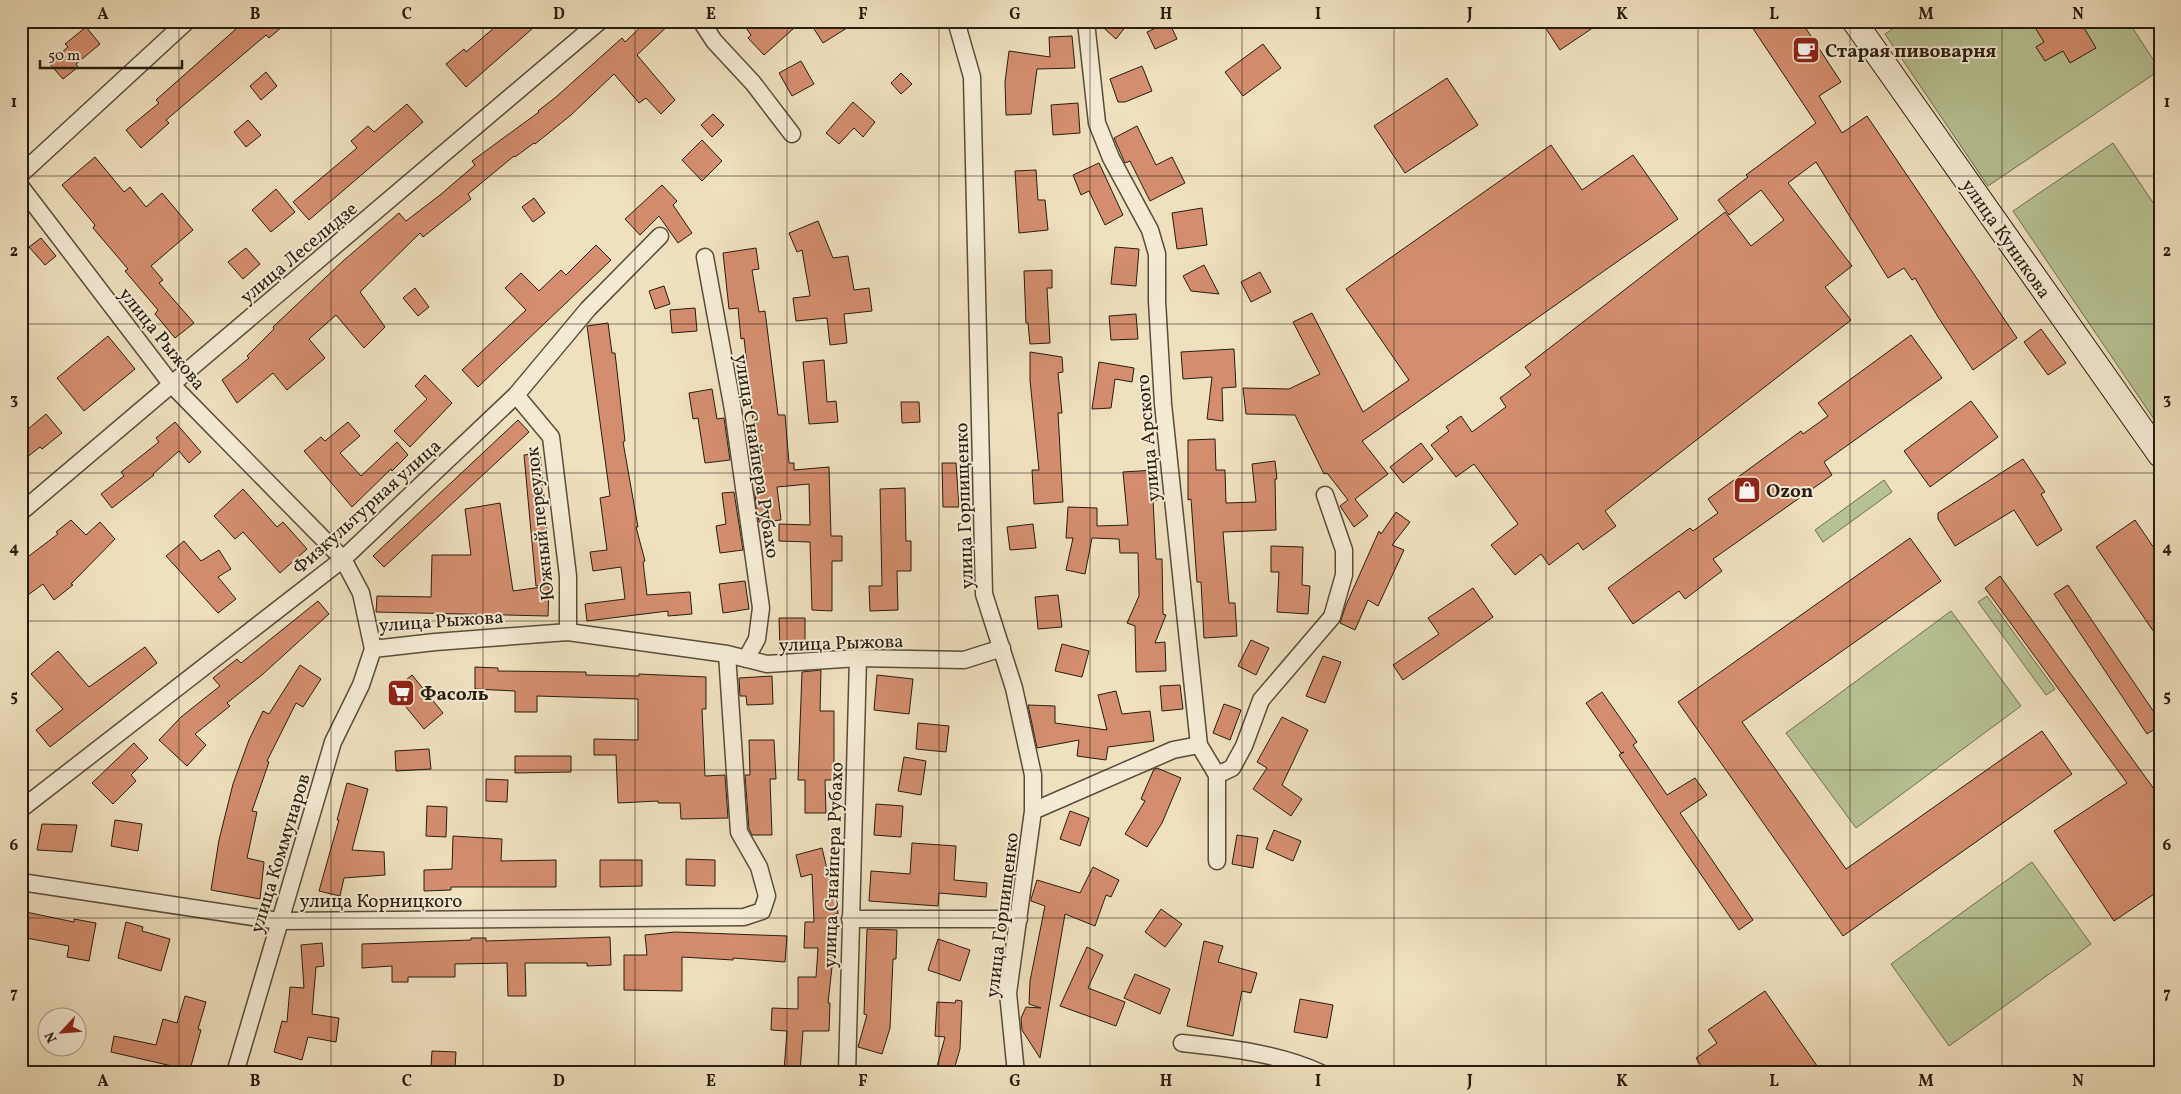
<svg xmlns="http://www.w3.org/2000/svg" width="2181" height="1094" viewBox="0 0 2181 1094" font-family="Vollkorn,serif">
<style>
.green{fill:#b7c293;stroke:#6f6f51}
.building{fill:#d48e6f;stroke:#271c0f}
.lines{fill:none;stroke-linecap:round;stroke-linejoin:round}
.street-casing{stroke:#594d3b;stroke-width:19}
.secondary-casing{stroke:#271c0f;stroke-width:26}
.street{stroke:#f5ebd5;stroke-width:16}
.secondary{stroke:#f5ebd5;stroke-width:24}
.grid{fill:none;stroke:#271c0f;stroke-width:1;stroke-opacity:0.55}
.labels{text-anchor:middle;stroke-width:4;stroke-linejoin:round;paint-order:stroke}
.poi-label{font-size:19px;font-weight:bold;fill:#271c0f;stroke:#f5ebd5;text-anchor:start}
.street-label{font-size:19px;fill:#271c0f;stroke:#f5ebd5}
.neatline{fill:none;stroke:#271c0f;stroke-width:2}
.grid-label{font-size:16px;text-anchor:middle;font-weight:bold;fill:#271c0f}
</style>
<rect width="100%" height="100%" fill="#efe0be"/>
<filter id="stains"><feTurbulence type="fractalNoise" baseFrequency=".004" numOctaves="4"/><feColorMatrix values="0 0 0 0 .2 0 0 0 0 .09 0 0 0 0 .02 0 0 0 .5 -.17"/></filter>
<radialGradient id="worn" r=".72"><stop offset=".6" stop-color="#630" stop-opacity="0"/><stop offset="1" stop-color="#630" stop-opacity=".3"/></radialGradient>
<path class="green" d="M1904,21H1964L1970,29L1981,21H2128L2160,70L1988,186L1885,34Z
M2113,143L2160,213V428L2013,211Z
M1884,480L1892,492L1823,542L1815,530Z
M1987,596L2055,689L2046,695L1978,602Z
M1951,611L2021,706L1856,828L1786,733Z
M2032,862L2091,944L1949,1046L1891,964Z"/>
<path class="building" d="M245,21H289L269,38L266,35L166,120L169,123L141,148L126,130L159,103L156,100Z
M502,21H541L466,87L446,64L464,49L466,52Z
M647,21H673L637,55L675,100L661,114L646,98L639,103L614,74L571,115L535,144L534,143L515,157L514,156L468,194L471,199L423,237L420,233L360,292L385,327L364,348L336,315L309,339L325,358L287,390L273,373L237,403L222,380L249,358L247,356L274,329L273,327L343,261L399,213L406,221L440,195L475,165L472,161L539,112L538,111L556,97L622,38L625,42Z
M741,21H802L764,55L748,38L751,35Z
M809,21H858L823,43Z
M1096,21H1130L1116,39Z
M1541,21H1603L1560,50Z
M1748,21H1801L1841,82L1819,96L1842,133L1867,116L2017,338L1973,370L1938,317L1915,278L1912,280L1904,268L1888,278L1816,162L1788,183L1852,266L1825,287L1851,320L1605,511L1616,526L1583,550L1578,543L1549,565L1541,554L1515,575L1491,545L1518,524L1474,464L1456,477L1431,445L1449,431L1446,427L1461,416L1472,432L1506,407L1500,398L1531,375L1525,367L1725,212L1751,246L1784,220L1761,190L1729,215L1718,200L1748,177L1746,175L1816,123Z
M2031,21H2080L2096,48L2070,63L2063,51L2045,61L2036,47L2044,42Z
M1169,22L1177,39L1155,49L1147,32Z
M86,27L100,44L76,64L78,67L63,79L49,63L68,47L65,44Z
M1072,36L1075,68L1037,69L1031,114L1006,115L1005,82L1009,51L1050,57L1049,37Z
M1263,44L1281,68L1243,96L1225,72Z
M801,61L814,84L792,96L779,73Z
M1142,66L1152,91L1125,102H1118L1110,79Z
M266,72L277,86L261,100L250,86Z
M901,73L912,84L901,94L891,83Z
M1447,78L1478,125L1405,173L1374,126Z
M853,102L875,122L863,137L854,128L839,144L826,133Z
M1078,103L1080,133L1053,135L1051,105Z
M407,104L423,122L309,220L293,202L357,148L351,141L368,126L374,132Z
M713,114L724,125L712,137L701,125Z
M248,120L261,135L246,147L234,132Z
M1137,126L1156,165L1172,157L1185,183L1150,201L1130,161L1125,163L1114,138Z
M702,140L722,161L702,181L682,160Z
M1551,145L1582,190L1633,155L1678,219L1362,441L1388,474L1355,499L1368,516L1354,527L1340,506L1348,500L1327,473L1324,474L1295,415L1246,414L1243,388L1289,389L1320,374L1293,322L1312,313L1363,412L1409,380L1346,289Z
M95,157L124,192L130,187L146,207L162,193L193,230L151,266L163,280L159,283L194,323L175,338L155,314L158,310L125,271L128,269L93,228L95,225L62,185Z
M1099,163L1123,215L1105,225L1089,191L1081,195L1073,175Z
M1036,170L1038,200H1045L1048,230L1019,233L1015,171Z
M662,185L677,201L673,205L692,233L678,243L659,216L640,235L625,219Z
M276,189L295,212L271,232L252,210Z
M534,198L545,213L533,222L522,207Z
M1202,208L1207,245L1177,249L1172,213Z
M818,221L833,258L848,256L854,290L869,288L872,311L844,314L847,343L830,345L827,318L796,321L793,298L810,296L802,250L797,252L789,233Z
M41,238L56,256L45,265L29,247Z
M596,245L611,260L478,387L462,370L526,310L505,288L521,273L539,291L561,270L566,275Z
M1115,247L1139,249L1136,286L1111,284Z
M246,248L260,264L243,279L228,262Z
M756,248L759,269L752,270L759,312L765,311L778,415H785L789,463H794V470L829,467L831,536H842V561H832V611L812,610L810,542L779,541V524L810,525L809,484L777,487L781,520L759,522L754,489L764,487L761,447H758L756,421L753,422L744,338L741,339L738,308L729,309L723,253Z
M1204,265L1219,294L1191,291L1183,276Z
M1052,270V288H1047L1050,343L1030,344L1028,323H1026L1024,271Z
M1260,272L1271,292L1251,302L1241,282Z
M664,286L670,304L655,309L649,291Z
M415,288L429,307L418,316L403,298Z
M695,308L697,331L672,333L670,310Z
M1136,314L1138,339L1111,340L1109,316Z
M608,323L612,353H615L625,441L623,442L638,527H636L645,561L643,562L647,595L690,592L692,614L668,616V611L587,621L585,604L625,599L621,567L593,571L590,552L607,550L600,498L610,496L587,326Z
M2041,329L2066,363L2048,375L2024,342Z
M1911,335L1942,378L1824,462L1832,475L1713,559L1722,571L1685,599L1679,591L1633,624L1608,588L1690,528L1693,531L1718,513L1708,499L1801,431L1803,434L1828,416L1818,403Z
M108,336L135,369L84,411L57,378Z
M1234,349L1236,387L1222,388L1223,421L1207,419L1212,377L1183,379L1181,352Z
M1030,352L1062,357L1063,372L1058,373L1062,413H1058L1063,502L1034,504L1032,470H1039L1030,380Z
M824,360L827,402L836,401L838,422L809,424L803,362Z
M1099,362L1134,368L1132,382L1115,379L1111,408L1092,409Z
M425,375L452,403L410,447L394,431L427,399L415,386Z
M712,389L717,419L724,418L730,460L705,463L698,418L693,419L689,393Z
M1971,401L1998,437L1930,487L1904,451Z
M901,402H919L920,422L902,423Z
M46,414L62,433L42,449L40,447L21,462V435Z
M518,420L529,432L384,567L373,556Z
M175,422L201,452L189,463L179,451L153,474L154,475L112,508L101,494L124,476L121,472L159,442L156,438Z
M348,422L360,436L340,453L361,476L397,442L408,455L392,471L391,469L352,507L304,451L321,437L325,441Z
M1215,439L1216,470H1225L1226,503L1256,502L1252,464L1275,461L1277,479H1275L1276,530L1223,532L1229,603H1235L1237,636L1204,638L1201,582H1197L1191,499L1188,500V440Z
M1421,443L1433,459L1403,483L1390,467Z
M540,453L552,585L536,586L524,455Z
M2023,459L2045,492L2041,494L2062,530L2037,546L2014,510L1955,546L1938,519V513Z
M942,463H956L959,507H943Z
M1155,470L1157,500H1153L1156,559H1162L1163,614L1166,615L1155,643L1165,642L1166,671L1136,672L1135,626L1127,623L1139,596L1138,553H1120L1119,539L1092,538L1085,574L1066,570L1073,538H1066L1068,507L1097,508V526L1128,525L1123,472Z
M905,488L906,541H911V571H897L898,610L870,611L869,586H882L880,489Z
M243,489L277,527L283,522L307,549L280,573L243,532L235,539L214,516Z
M734,492L743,550L720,553L716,526L726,524L722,493Z
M500,503L513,591L549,586L548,616L376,612L377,596L431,597L432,555H471L465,509Z
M1396,512L1410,522L1392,545L1404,550L1378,606L1368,600L1355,630L1340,623L1346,605L1379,531L1381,534Z
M71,520L86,535L100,522L115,539L71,584L73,585L54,600L43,584L21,600V562L58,534L56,532Z
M2135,520L2160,557V641L2096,547Z
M1033,524L1036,548L1010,550L1007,527Z
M1910,538L1941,581L1742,722L1846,869L2042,731L2072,774L1843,936L1678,702Z
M184,541L201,561L219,550L231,569L218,577L236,599L218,613L166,556Z
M1271,546L1303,547L1302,585L1310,586L1308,614L1277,612L1279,572H1271Z
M2000,576L2154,789L2160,785V890L2114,921L2054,831L2127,783L1985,588Z
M745,581L749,609L723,613L719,584Z
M2068,585L2160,721V726L2147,734L2054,594Z
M1473,588L1493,617L1403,680L1393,665L1439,634L1428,618Z
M1058,595L1062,627L1038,629L1035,597Z
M318,601L329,614L263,674L227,703L230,706L195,734L206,745L187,766L159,740L181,717L220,686L213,678L237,659L241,663Z
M779,618H805V648L780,649Z
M1251,640L1269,648L1256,675L1238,666Z
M1062,644L1089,651L1082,677L1055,671Z
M145,647L157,663L50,747L36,730L63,709L31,674L58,651L89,687Z
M1323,656L1341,662L1325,703L1306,696Z
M300,665L321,679L303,707L296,703L267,761L269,762L252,811L257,812L247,858L264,862L260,899L211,890L219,840L233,784L249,740L263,711L269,714Z
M475,667L498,668V671L586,672V675L639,676V674L706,677V709H702L705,776L725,775L728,818L681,819L680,803H658V801L618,803L616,755H594V739L638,740V699L537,696V712H515V691L475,689Z
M821,670L820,711H834V780H825L826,813H805V780H798L802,672Z
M412,675L443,713L424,729L393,691Z
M877,675L913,679L909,714L874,710Z
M772,676L773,704L747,705L746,696H740L739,678Z
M1180,685L1183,709L1162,711L1160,686Z
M1116,691L1122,714L1150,711L1154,741L1108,747L1106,760L1077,756L1079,740L1037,748L1028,705L1055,706V723L1107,730L1098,695Z
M1602,692L1637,742L1633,745L1667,795L1695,778L1707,795L1680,813L1753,920L1739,930L1619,755L1624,752L1621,753L1586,703Z
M1224,704L1241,710L1230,740L1213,733Z
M1282,717L1308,730L1282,785L1302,799L1291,816L1253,789L1267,768L1257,762Z
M918,723L949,726L946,752L916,749Z
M749,740H774L776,779H770L772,835H752L749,829L745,775H750Z
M134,743L148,758L131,775L136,781L113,804L92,783Z
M429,749L431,769L396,771L395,751Z
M515,756H571V772L515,773Z
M904,757L926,761L921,795L898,791Z
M1157,768L1181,778L1162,823L1147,847L1125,834L1145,801L1141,799L1154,769Z
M486,779L508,780L507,802L486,801Z
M347,783L368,789L352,850L384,852L385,875L344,878L340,896L319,891L339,820H337Z
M876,804L903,806L901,837L874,835Z
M427,806L447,807L446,837L426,836Z
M1070,811L1089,818L1080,846L1060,839Z
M115,820L142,824L138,851L111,846Z
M42,824L77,825L72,852L37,850Z
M1274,830L1301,841L1293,861L1266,849Z
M1237,835L1258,838L1253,868L1232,864Z
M453,836L502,839L501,861L556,860V887H451V890L424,891V870L452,869Z
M912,843L956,846L954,880L987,883L986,897L939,893L938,906L869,901L871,871L910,874Z
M822,848L831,886H836L838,914H835L834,949L828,1003H830L829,1031H803L800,1072L784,1071L787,1031L771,1030L772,1008L798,1009V977H816L818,948H804L805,922H814L812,874L801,877L796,855Z
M686,859L715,860V886L686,885Z
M600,860H642V886L600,887Z
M1093,867L1119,880L1111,897L1106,895L1095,926L1065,914L1040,1058L1022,1030L1021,1018L1026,1007L1041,1008L1029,1004L1030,981L1045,906L1031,901V899L1037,880L1080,893Z
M1161,909L1182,924L1165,947L1145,932Z
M21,911L74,922V919L96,923L89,961L67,957L69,946L21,937Z
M126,922L143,927L142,931L170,939L161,971L118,958Z
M867,929L897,930L896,959H893L890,1028L882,1054L858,1047L867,1015L864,1014Z
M675,932L787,936L785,962L733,958V960L682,957V991L624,990V955H647L645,935Z
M610,937L611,965L587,966V963H525L526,996H508L507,963L455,964V977H408V982H392V966L362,968V944L471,940V938H486V941Z
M938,939L970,950L960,981L928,970Z
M1204,941L1223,946L1218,962L1257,973L1251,993L1242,991L1233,1036L1187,1026Z
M322,943L324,966L316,967L312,1014L339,1018L336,1042L308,1037L302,1060L274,1052L282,1021L287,1022L290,987L304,988L301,945Z
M1087,947L1103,955L1088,988L1125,1002L1116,1026L1060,1006Z
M1135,974L1170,989L1160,1014L1124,998Z
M1765,991L1822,1073H1706L1696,1058L1717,1043L1708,1030Z
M185,996L206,1002L198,1029L201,1030L189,1073H171L172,1066L111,1052L114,1036L156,1045L163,1019L177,1023Z
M1300,999L1333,1005L1327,1038L1294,1032Z
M956,1000L962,1001L960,1049L953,1073H946L936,1070L945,1037L935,1036L937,1002L955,1003Z
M432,1051L456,1052L455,1068L431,1067Z"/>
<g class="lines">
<g class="street-casing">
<path id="street" d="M701,21L714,41L753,83L792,134
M956,21L972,77L984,594L1014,688L1033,775V811L1008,993L1016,1073
M1082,21L1086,22L1097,123L1111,158L1150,230L1157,254V301L1163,404L1199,745L1217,775V861
M21,174L187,21
M21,187L172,385L343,559L361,593L373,649
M705,257L733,410L761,608L757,639L746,659
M516,395L551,437L568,576V632
M21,512L600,21
M373,649L435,642L568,632L727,654L767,664L858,658L964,660L1002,648
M1217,775L1232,768L1244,746L1261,700L1332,617L1344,575V550L1325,495
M21,809L343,559L516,395L588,309L660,236
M1033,811L1173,750L1199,745
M21,882L279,921L744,917L762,911L767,896L759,867L739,832L727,654
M850,919H1019
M1182,1043C1229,1048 1278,1053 1321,1073
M235,1073L333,742L361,685L373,649
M847,1073L858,658"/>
</g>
<g class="secondary-casing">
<path id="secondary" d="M1854,21L2160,455"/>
</g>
<use href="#street" class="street"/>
<use href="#secondary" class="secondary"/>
</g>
<path class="grid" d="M179,21V1073M331,21V1073M483,21V1073M635,21V1073M787,21V1073M939,21V1073M1090,21V1073M1242,21V1073M1394,21V1073M1546,21V1073M1698,21V1073M1850,21V1073M2002,21V1073M21,176H2160M21,324H2160M21,473H2160M21,621H2160M21,770H2160M21,918H2160"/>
<defs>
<g id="cafe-square" transform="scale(1.4375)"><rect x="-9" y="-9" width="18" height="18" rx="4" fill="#8f2418" stroke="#f5ebd5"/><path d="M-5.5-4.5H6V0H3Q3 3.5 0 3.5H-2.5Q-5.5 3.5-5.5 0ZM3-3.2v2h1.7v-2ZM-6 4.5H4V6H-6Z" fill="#fff"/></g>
<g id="shop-square" transform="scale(1.4375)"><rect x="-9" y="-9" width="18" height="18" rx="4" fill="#8f2418" stroke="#f5ebd5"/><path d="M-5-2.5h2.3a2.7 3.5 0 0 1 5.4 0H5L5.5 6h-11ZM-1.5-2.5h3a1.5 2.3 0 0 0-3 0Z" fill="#fff"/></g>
<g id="supermarket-square" transform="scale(1.4375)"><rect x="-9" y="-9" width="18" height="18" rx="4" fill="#8f2418" stroke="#f5ebd5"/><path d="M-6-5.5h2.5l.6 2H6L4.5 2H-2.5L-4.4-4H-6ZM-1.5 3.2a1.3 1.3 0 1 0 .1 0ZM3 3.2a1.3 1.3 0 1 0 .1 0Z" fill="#fff"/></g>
</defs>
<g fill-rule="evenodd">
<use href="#cafe-square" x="1806" y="50"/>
<use href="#shop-square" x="1747" y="490"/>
<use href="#supermarket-square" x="401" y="693"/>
</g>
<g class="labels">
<g class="poi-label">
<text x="1825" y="57">Старая пивоварня</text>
<text x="1766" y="497">Ozon</text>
<text x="420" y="700">Фасоль</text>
</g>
<g class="street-label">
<text transform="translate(2007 238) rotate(55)" y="7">улица Куникова</text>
<text transform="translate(298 252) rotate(-40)" y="7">улица Леселидзе</text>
<text transform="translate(163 338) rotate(51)" y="7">улица Рыжова</text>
<text transform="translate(1147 438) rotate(-95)" y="7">улица Арского</text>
<text transform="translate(758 456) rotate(81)" y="7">улица Снайпера Рубахо</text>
<text transform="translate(366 506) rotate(-42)" y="7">Физкультурная улица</text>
<text transform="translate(963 506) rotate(-92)" y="7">улица Горпищенко</text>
<text transform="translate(539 524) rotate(-96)" y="7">Южный переулок</text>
<text transform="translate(441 620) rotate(-4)" y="7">улица Рыжова</text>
<text transform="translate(841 642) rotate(-2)" y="7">улица Рыжова</text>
<text transform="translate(279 853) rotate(-73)" y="7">улица Коммунаров</text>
<text transform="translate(832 865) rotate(-88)" y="7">улица Снайпера Рубахо</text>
<text x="381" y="907">улица Корницкого</text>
<text transform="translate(1001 915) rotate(-83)" y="7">улица Горпищенко</text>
</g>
</g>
<rect width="2181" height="1094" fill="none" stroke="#efe0be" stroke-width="55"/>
<g transform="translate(62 1032) rotate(244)"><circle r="24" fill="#f5ebd5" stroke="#a39886"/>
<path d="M0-4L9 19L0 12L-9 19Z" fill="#8f2418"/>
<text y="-8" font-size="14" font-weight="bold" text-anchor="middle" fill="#271c0f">N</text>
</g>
<path d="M40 60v8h142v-8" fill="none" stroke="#271c0f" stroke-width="2.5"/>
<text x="48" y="60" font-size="15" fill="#271c0f" stroke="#f5ebd5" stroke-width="4" paint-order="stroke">50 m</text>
<rect x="28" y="28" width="2126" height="1038" class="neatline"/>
<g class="grid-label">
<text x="103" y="19">A</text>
<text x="255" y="19">B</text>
<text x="407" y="19">C</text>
<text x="559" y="19">D</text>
<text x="711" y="19">E</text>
<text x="863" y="19">F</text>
<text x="1015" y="19">G</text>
<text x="1166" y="19">H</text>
<text x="1318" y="19">I</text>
<text x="1470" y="19">J</text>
<text x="1622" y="19">K</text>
<text x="1774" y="19">L</text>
<text x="1926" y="19">M</text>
<text x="2078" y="19">N</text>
<text x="14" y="107">1</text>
<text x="2167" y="107">1</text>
<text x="14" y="256">2</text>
<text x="2167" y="256">2</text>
<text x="14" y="404">3</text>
<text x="2167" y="404">3</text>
<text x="14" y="553">4</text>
<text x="2167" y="553">4</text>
<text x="14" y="701">5</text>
<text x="2167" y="701">5</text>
<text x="14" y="850">6</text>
<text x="2167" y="850">6</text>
<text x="14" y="998">7</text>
<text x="2167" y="998">7</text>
<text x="103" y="1086">A</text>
<text x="255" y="1086">B</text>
<text x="407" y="1086">C</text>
<text x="559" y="1086">D</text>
<text x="711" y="1086">E</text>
<text x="863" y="1086">F</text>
<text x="1015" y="1086">G</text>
<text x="1166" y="1086">H</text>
<text x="1318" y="1086">I</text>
<text x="1470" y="1086">J</text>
<text x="1622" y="1086">K</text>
<text x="1774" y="1086">L</text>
<text x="1926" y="1086">M</text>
<text x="2078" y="1086">N</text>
</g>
<rect width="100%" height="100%" filter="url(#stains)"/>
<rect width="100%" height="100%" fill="url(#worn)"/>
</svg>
